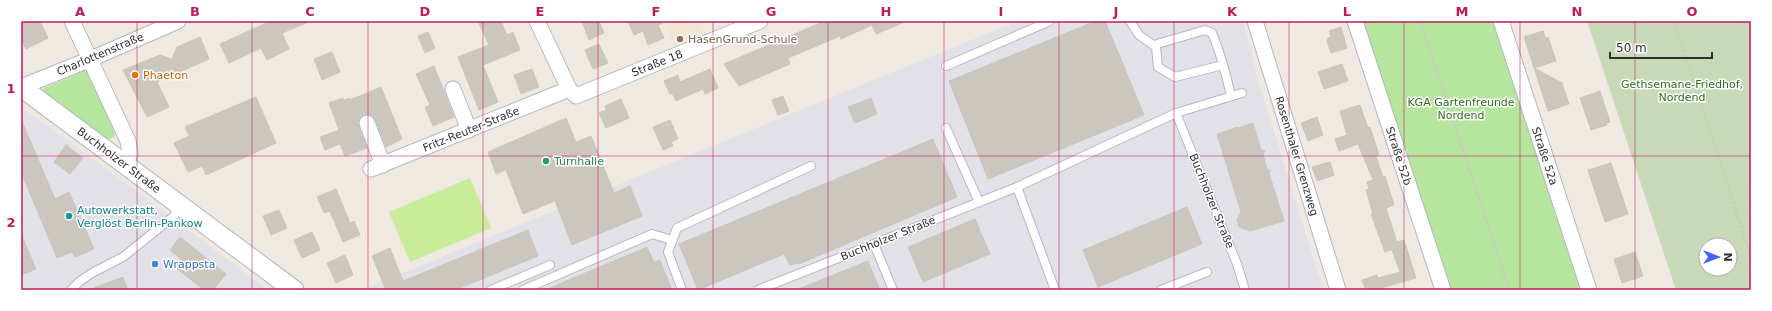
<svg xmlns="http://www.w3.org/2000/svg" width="1772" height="311" viewBox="0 0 1772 311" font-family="'DejaVu Sans',sans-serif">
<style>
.industrial{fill:#e3e1e8}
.education{fill:#f0e6d1}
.green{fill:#b6e59e}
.cemetery{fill:#c8d9b8;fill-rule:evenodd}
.pitch{fill:#c9ec9a}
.building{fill:#cbc7bf;stroke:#cbc5ba}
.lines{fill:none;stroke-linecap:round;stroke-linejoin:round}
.service-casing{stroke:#b4b7c1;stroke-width:10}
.minor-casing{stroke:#b4b7c1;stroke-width:17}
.tertiary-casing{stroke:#b4b7c1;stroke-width:21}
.path{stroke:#c9c9c9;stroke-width:2.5;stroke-dasharray:3 2;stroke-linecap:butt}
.service{stroke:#fff;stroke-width:8}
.minor{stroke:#fff;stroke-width:15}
.tertiary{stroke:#fff;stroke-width:19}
.grid{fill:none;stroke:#c2185b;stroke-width:1;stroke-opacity:0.55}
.education-dot{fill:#8d6e63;stroke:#fff;stroke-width:1.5}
.food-dot{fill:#e8710a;stroke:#fff;stroke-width:1.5}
.leisure-dot{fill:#2e9e5b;stroke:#fff;stroke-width:1.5}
.culture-dot{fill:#0f9aa8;stroke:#fff;stroke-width:1.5}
.shop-dot{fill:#3f7fe0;stroke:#fff;stroke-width:1.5}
.labels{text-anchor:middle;stroke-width:3;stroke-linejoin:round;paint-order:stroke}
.education-label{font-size:11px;fill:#785e54;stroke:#fff;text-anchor:start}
.street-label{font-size:11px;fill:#2e2e2e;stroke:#fff}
.food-label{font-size:11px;fill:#c56008;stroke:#fff;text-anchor:start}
.park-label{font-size:11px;fill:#2c6e1b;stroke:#fff}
.leisure-label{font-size:11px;fill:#27864d;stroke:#fff;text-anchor:start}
.culture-label{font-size:11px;fill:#0d838f;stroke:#fff;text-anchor:start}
.shop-label{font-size:11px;fill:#366cbe;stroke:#fff;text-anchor:start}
.neatline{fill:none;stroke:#c2185b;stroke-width:1.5}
.grid-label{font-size:13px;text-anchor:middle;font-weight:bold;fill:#c2185b}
</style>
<rect width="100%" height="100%" fill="#efe9e1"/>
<path class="industrial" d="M1018,21H1243L1259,83L1323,290H361Z
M21,107L126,183L268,290H21Z"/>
<path class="education" d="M664,21H699L704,33L674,46Z"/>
<path class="green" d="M1362,21H1501L1589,290H1450Z
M84,71H88L117,130C115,136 113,138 107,140L42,91L44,88Z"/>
<path class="cemetery" d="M1587,21H1751V290H1676ZM1706,245H1730V269H1706Z"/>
<path class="pitch" d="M470,178L491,228L410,262L389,212Z"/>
<path class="building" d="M21,21H40L48,38L26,49L21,39Z
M271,21H311L282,33L289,49L267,60L261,48L229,63L220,44Z
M478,21H501L507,35L513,32L520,50L483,65L498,102L479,110L458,57L489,45Z
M582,21H599L604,33L589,40Z
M628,21H667L658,25L664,38L648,45L643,31L634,35Z
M825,21H907L876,34L872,25L841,39L840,36L788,58L790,64L739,86L724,64Z
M1096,21H1105L1144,115L988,179L949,81Z
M1341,27L1347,48L1331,53L1327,41L1328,38L1331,37L1329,31Z
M1543,31L1545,38L1548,37L1556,61L1534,68L1562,83L1569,104L1548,111L1524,37Z
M428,32L435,48L425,53L418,36Z
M200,37L209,59L157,82L169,107L147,117L123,70L160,55L172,59L177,47Z
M599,44L608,63L593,69L585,50Z
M332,52L340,72L322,80L314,59Z
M1342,64L1348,81L1324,89L1318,72Z
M434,66L454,117L433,126L425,107L430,105L416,74Z
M532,69L539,87L521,94L514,75Z
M710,69L718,88L705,94L703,89L676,101L672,93L670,94L664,81L678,75L680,82Z
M381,87L402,139L386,147L375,119L372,116L364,114L360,118L358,122L367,148L345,156L340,144L325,150L320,137L339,130L329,103L343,98L344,100L350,98V100Z
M1600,91L1610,122L1606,123L1607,125L1591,130L1580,98Z
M783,96L789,111L778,115L772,100Z
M256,97L276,143L206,175L202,166L188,172L174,143L189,136L185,127Z
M871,98L877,114L855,123L848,107Z
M621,99L629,118L606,128L599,113L606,110L605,106Z
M1360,105L1368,128L1370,127L1379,155L1376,156L1383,177L1385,176L1394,205L1386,208L1397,242L1404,240L1416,278L1381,288L1382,290H1366L1362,280L1377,275L1378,278L1400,272L1392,250L1385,252L1371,214H1373L1366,190L1369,189L1367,182L1373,180L1358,144L1339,151L1335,139L1347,135L1340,111Z
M1317,117L1323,135L1308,141L1301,123Z
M566,118L576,142L591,136L614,193L630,186L642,216L572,245L555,201L523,214L506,170L496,174L488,152Z
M21,119L55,199L69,192L94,249L75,257L72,252L57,258L21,172Z
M670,120L678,139L671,142L673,146L663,150L653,127Z
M1253,123L1261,150L1265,151L1263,154L1267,169L1270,170L1269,173L1284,221L1250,231L1239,227L1237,220L1241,212L1217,134L1233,129L1235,127L1238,128Z
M933,139L957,197L799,264V263L790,265L784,254L698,290L679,244Z
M66,145L83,158L70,174L54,162Z
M1330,162L1334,175L1317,181L1312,167Z
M1611,163L1628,214L1605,222L1588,170Z
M336,189L350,223L354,221L360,235L343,242L330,211L324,213L317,197Z
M1187,207L1202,244L1098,287L1083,250Z
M279,210L287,228L271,235L263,216Z
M975,219L990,254L923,282L908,247Z
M528,230L538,256L455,290H381L385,288L372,256L390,248L403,281Z
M312,232L320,250L302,258L294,240Z
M21,234L36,269L21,275Z
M180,237L226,274L213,290H204L176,268L182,260L170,250Z
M647,247L654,262L660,260L672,290H545Z
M1635,252L1643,276L1622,283L1614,259Z
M345,255L353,275L336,283L327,263Z
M868,261L880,290H796Z
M123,277L128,290H91V289Z"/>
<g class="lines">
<g class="service-casing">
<path id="service" d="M1130,21L1139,35L1156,47
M1223,65L1175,77L1158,67L1156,47L1157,44L1205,30L1212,33C1221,54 1226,74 1231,96
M946,66L1050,21
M1176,113L1242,93
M946,128L979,202
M1017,187L1055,290
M874,244L893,290
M71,290L80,281L92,273L123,257L174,216L180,205
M491,290L550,265
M523,290L652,234L672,240
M682,290L668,252L677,228L811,166
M758,290L1017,187L1176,113L1237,264L1245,290
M1161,290L1207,272"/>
</g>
<g class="minor-casing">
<path id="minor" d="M72,21L128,141L130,154L125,163
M537,21L569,89L576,96L760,21
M1255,21L1338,290
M1355,21L1443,290
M1501,21L1589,290
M21,87L91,59L178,21
M453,89L469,130
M367,123L383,165
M371,169L569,89"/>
</g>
<g class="tertiary-casing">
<path id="tertiary" d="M21,87L294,290"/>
</g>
<path class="path" d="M1420,21L1509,290
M1674,21L1751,257"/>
<use href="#service" class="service"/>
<use href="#minor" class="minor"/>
<use href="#tertiary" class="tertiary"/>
</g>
<path class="grid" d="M137,21V290M252,21V290M368,21V290M483,21V290M598,21V290M713,21V290M828,21V290M944,21V290M1059,21V290M1174,21V290M1289,21V290M1404,21V290M1520,21V290M1635,21V290M21,156H1751"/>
<circle class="education-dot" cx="680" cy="39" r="4"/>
<circle class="food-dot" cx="135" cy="75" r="4"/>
<circle class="leisure-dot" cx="546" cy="161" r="4"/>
<circle class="culture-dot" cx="69" cy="216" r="4"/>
<circle class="shop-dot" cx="155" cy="264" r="4"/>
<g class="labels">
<g class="education-label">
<text x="688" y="43">HasenGrund-Schule</text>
</g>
<g class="street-label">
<text transform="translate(100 54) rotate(-23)" y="4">Charlottenstraße</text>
<text transform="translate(657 63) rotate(-22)" y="4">Straße 18</text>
<text transform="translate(471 129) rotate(-22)" y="4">Fritz-Reuter-Straße</text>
<text transform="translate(1297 156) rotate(73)" y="4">Rosenthaler Grenzweg</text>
<text transform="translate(1399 156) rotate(72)" y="4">Straße 52b</text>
<text transform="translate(1545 156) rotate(72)" y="4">Straße 52a</text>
<text transform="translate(119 160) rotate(37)" y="4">Buchholzer Straße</text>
<text transform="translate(1212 201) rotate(68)" y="4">Buchholzer Straße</text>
<text transform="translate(888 238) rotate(-22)" y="4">Buchholzer Straße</text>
</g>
<g class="food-label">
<text x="143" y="79">Phaeton</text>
</g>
<g class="park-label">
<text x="1682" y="88">Gethsemane-Friedhof,<tspan x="1682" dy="13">Nordend</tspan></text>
<text x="1461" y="106">KGA Gartenfreunde<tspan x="1461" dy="13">Nordend</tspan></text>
</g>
<g class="leisure-label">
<text x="554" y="165">Turnhalle</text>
</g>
<g class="culture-label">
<text x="77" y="214">Autowerkstatt,<tspan x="77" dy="13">Verglöst Berlin-Pankow</tspan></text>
</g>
<g class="shop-label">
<text x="163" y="268">Wrappsta</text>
</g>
</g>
<rect width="1772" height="311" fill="none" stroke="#ffffff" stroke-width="44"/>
<g transform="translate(1718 257) rotate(90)"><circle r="19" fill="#ffffff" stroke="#ababab"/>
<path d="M0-3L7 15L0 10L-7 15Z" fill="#4264fb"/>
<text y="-6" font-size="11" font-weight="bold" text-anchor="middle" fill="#2e2e2e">N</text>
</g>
<path d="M1610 52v6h102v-6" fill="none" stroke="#2e2e2e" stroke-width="2"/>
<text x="1616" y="52" font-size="12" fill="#2e2e2e" stroke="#ffffff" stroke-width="3" paint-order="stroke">50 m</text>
<rect x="22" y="22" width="1728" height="267" class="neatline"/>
<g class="grid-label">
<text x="80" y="16">A</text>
<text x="195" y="16">B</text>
<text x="310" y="16">C</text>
<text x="425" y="16">D</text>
<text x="540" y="16">E</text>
<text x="656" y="16">F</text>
<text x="771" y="16">G</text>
<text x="886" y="16">H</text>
<text x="1001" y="16">I</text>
<text x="1116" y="16">J</text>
<text x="1232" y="16">K</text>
<text x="1347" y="16">L</text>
<text x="1462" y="16">M</text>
<text x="1577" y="16">N</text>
<text x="1692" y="16">O</text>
<text x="11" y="93">1</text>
<text x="11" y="227">2</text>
</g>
</svg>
